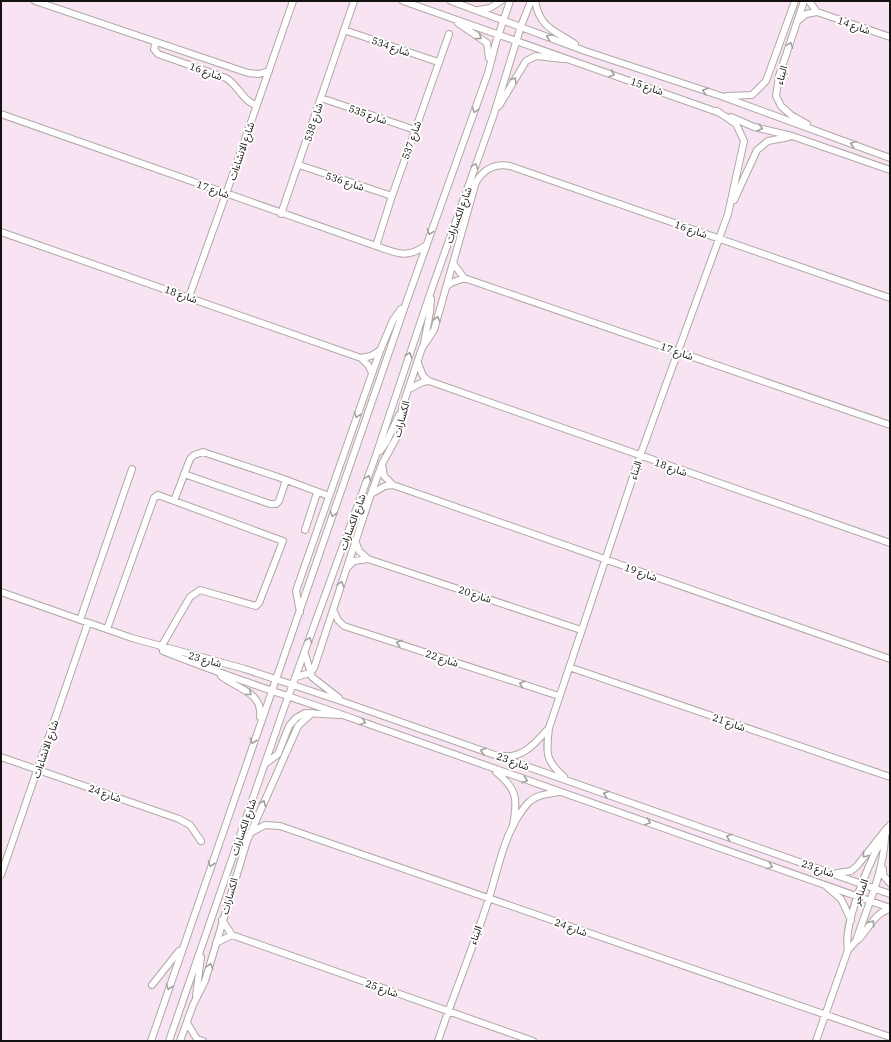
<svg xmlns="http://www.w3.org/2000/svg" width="891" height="1042" viewBox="0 0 891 1042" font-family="'IBM Plex Serif','Noto Sans Arabic',serif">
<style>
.industrial{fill:#f7e3f2}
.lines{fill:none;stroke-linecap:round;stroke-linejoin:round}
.minor-casing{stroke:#b0a8a5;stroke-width:8}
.minor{stroke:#fff;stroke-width:6}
.oneway{stroke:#a1a09f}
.labels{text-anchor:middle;stroke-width:4;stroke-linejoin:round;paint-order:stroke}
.street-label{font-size:10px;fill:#141210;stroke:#fff}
</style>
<rect width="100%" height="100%" fill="#faf2ee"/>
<path class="industrial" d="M1,1H890V1041H1Z"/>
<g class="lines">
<g class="minor-casing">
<path id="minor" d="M35,1L248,73L259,74L269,71
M403,1L720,113
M451,1L585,51L721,96L890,158
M535,1C540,28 554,30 575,44
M804,1L779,76L776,96L781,106L791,115L807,124
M809,1L817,12
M478,10L490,8L501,1
M799,20L806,14L817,12L890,37
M458,23L487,43L489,58
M344,30L438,62
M156,42L154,49L158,54L226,78C238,85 244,103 257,105
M727,96L752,95L766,81L795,1
M321,98L415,130
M499,106L526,61L536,56L563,59
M1,114L376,246C397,253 406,259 425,246
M731,117L754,127L792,136L890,170
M299,165L392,196
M734,200L757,150L768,141L789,137
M281,214L354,1
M1,232L361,358L368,365L372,373
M376,246L392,196L449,34
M453,263L464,278L890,425
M446,287L451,283L464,278
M189,297L226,194L293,1
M424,343L430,312L431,299
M361,358L371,356L379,351
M418,363L423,376L429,381
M409,389L423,382L429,381L890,543
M380,451L386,443L399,415
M382,464L384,476L393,485
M184,474L270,504H276L279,501L286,480
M371,494L385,486L393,485L890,659
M174,501L190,459L194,455L203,452L281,478L329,496
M305,530L317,493
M355,540L359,551L368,559L581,630
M347,568L354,561L368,559
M1,592L132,638L245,669L341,701L890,894
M333,610L338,620L344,626L559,696
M300,612L296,591L298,585L380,351L393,320L401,309
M80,620L132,469
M107,629L154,498L158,495L283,541L259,603L256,606L200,590L190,597L161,647
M163,651C227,677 292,697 357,720C534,784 712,846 890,908
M305,654L312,677L339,698
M569,667L890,777
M221,676C237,689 263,692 260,717
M296,677L310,673L314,668L371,494L382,464L399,433L402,408L422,348L434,330L476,182C484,169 495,163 510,166L890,298
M505,756C524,758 537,741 549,728
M1,757L179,819L190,825L201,841
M265,764L278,754L289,726L296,718L305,713L339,715
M496,772C517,789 518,799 513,825
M564,777C545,760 546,753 549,728L640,456L728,214L744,141L736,124L717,111
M252,832L265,825L280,826L890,1037
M883,869V875L890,883
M837,873L851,871L857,866L887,828
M1,875L88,623
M827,887L841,899L851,920
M222,920L232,935L533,1041
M858,940C868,930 875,912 890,909
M216,943L232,935
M848,950C843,927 864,877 874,855C879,844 886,836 890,825
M152,985L179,951
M196,996L201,957
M187,1023L197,1039L203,1041
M151,1041L406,303L488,73L496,42L510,1
M169,1041L283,711L376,455L431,291L494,114L521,26L531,1
M180,1041L193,1005L205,981L247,841L298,726L312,713
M438,1041C454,993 474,946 489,898C499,866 505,829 528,803C537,794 548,794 559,792
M816,1041L848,950L856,941C867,907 883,874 885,838"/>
</g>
<use href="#minor" class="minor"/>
</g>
<defs><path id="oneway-chevron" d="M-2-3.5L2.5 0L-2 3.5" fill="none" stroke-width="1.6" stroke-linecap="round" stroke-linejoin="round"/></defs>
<g class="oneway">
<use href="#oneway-chevron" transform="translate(479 37) rotate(37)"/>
<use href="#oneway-chevron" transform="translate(549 37) rotate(-159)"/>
<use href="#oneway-chevron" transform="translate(790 45) rotate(-70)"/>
<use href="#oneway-chevron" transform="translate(612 74) rotate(19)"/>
<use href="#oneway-chevron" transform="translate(514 80) rotate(-58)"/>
<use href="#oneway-chevron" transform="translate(705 91) rotate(-161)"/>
<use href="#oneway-chevron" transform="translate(475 110) rotate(110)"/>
<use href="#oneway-chevron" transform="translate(760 128) rotate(14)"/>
<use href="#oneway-chevron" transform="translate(853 144) rotate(-160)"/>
<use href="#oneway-chevron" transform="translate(475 166) rotate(-70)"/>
<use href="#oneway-chevron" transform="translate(430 232) rotate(110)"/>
<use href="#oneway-chevron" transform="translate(437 319) rotate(-75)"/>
<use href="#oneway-chevron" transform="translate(409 355) rotate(-71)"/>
<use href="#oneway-chevron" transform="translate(357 415) rotate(109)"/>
<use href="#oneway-chevron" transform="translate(368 478) rotate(-70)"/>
<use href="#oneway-chevron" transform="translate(333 514) rotate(109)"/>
<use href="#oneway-chevron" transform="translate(341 584) rotate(-72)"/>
<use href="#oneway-chevron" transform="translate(309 640) rotate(-70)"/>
<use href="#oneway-chevron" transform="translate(399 643) rotate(-162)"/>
<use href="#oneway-chevron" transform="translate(522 684) rotate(-162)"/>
<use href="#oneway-chevron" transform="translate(249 693) rotate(39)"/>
<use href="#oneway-chevron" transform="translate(363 722) rotate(20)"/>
<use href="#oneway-chevron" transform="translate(253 741) rotate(109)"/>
<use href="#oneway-chevron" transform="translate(483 751) rotate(-161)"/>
<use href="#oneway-chevron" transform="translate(525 780) rotate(18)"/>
<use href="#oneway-chevron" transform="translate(606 794) rotate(-161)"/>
<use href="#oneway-chevron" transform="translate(263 803) rotate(-66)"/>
<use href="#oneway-chevron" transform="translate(648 822) rotate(19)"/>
<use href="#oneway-chevron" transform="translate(729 837) rotate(-161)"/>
<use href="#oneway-chevron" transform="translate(865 855) rotate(128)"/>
<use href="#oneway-chevron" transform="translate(211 864) rotate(109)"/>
<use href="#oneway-chevron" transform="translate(770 866) rotate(19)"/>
<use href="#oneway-chevron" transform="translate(872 923) rotate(-54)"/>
<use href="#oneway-chevron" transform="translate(210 966) rotate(-74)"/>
<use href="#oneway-chevron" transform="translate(169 987) rotate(109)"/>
</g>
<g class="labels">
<g class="street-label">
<text transform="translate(854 25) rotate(19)" y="4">شارع 14</text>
<text transform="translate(391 46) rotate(19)" y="4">شارع 534</text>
<text transform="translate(206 71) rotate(20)" y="4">شارع 16</text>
<text transform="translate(781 75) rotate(-74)" y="4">البناء</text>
<text transform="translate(647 86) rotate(19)" y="4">شارع 15</text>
<text transform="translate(368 114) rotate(19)" y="4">شارع 535</text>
<text transform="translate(313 122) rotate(-72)" y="4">شارع 538</text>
<text transform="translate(411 140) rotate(-71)" y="4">شارع 537</text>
<text transform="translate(241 151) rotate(-71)" y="4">شارع الانشاءات</text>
<text transform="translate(345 181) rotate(18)" y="4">شارع 536</text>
<text transform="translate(213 189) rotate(20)" y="4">شارع 17</text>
<text transform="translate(458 215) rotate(-70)" y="4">شارع الكسارات</text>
<text transform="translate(691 229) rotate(19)" y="4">شارع 16</text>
<text transform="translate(181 294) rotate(19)" y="4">شارع 18</text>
<text transform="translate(677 351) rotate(19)" y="4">شارع 17</text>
<text transform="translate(401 419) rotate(-75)" y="4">الكسارات</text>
<text transform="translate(671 467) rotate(19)" y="4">شارع 18</text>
<text transform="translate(635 470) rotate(-71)" y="4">البناء</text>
<text transform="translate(352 522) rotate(-70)" y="4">شارع الكسارات</text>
<text transform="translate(641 572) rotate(19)" y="4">شارع 19</text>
<text transform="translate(475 594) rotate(18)" y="4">شارع 20</text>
<text transform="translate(442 658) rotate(18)" y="4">شارع 22</text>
<text transform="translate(205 659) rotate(15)" y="4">شارع 23</text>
<text transform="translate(729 722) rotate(19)" y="4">شارع 21</text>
<text transform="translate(45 749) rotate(-71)" y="4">شارع الانشاءات</text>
<text transform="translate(513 761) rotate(20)" y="4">شارع 23</text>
<text transform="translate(105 793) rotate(20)" y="4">شارع 24</text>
<text transform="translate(243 827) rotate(-71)" y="4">شارع الكسارات</text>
<text transform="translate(818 868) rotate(19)" y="4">شارع 23</text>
<text transform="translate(860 892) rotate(-71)" y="4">المناجر</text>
<text transform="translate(229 896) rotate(-74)" y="4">الكسارات</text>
<text transform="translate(571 927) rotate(20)" y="4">شارع 24</text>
<text transform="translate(475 935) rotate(-70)" y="4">البناء</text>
<text transform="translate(382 988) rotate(19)" y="4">شارع 25</text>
</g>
</g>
<rect width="891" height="1042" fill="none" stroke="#141210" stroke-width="4"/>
</svg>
